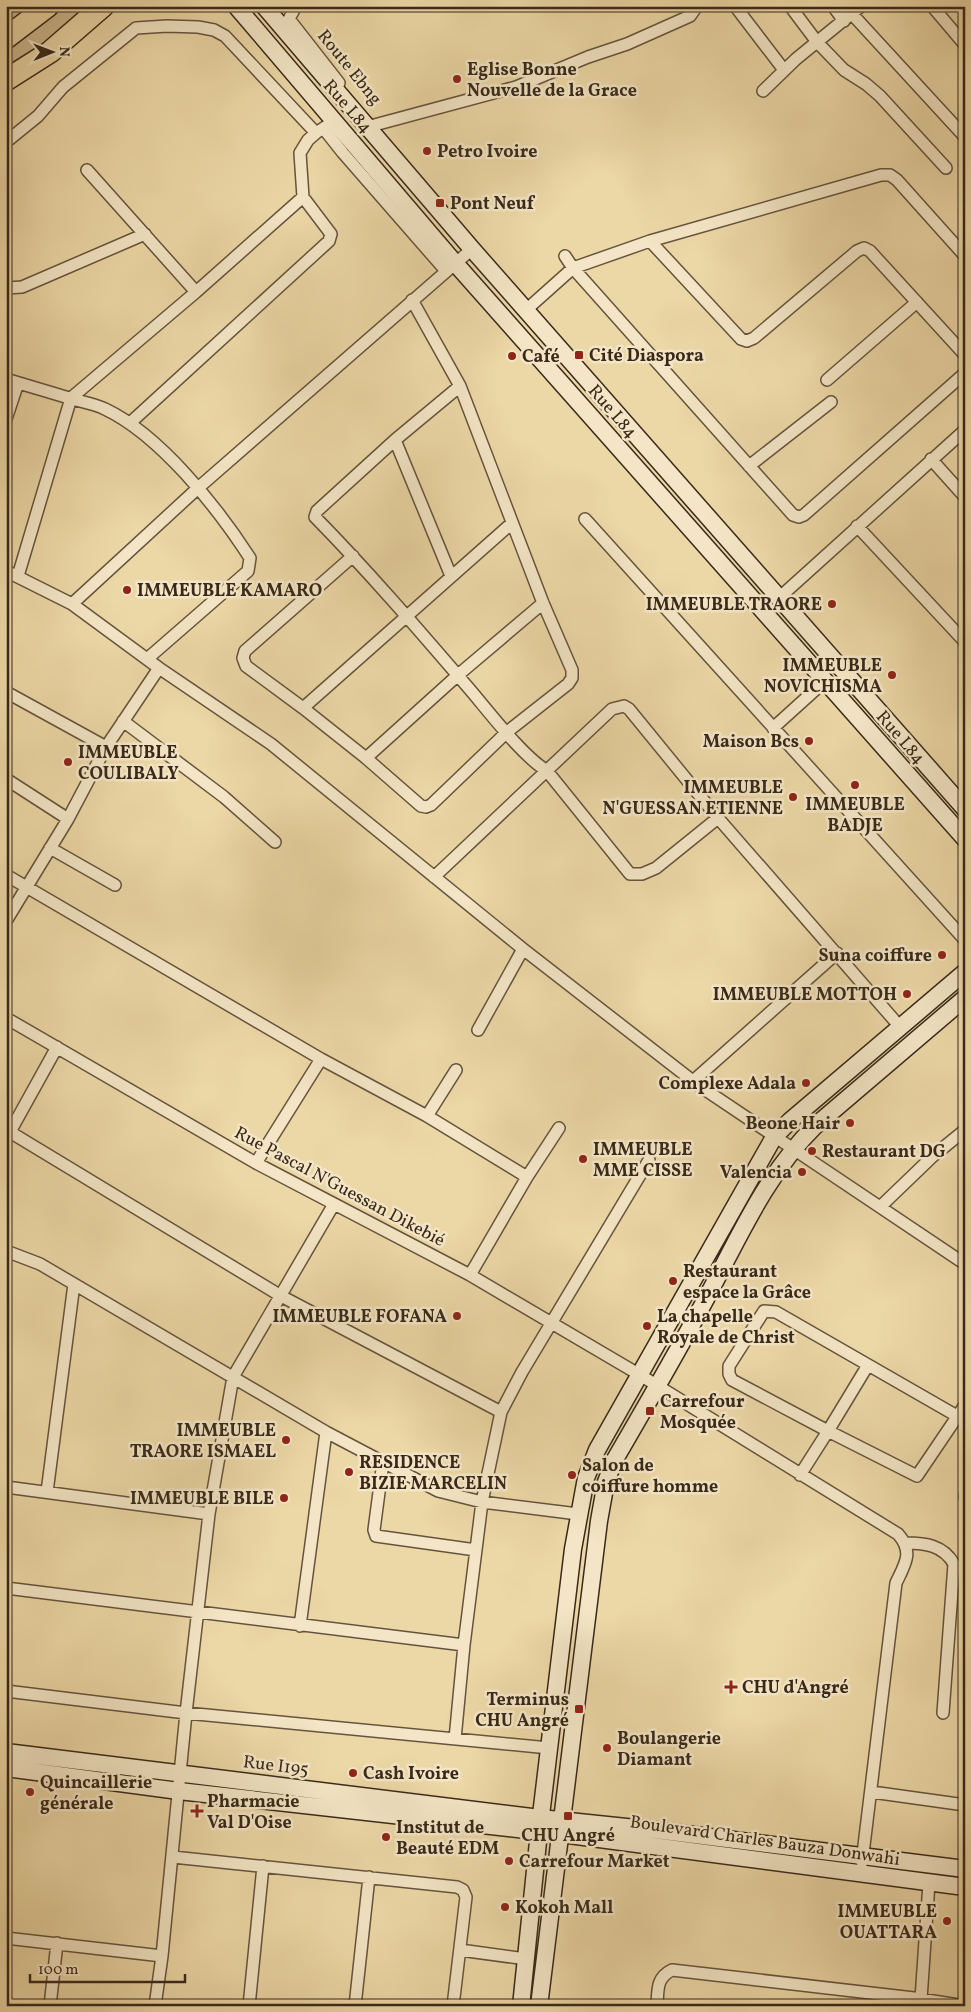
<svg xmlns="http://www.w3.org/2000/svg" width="971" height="2012" viewBox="0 0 971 2012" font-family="Vollkorn,serif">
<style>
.green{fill:#cdb98e;stroke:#827154}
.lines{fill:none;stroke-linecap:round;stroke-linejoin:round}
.street-casing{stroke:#65543d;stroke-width:14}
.secondary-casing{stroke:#38291a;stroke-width:19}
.highway-casing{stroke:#38291a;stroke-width:24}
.street{stroke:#f3e5c5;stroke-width:11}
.secondary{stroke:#f3e5c5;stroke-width:16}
.highway{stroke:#ecd7a6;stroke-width:21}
.poi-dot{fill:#8f2418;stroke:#f3e5c5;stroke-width:2}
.labels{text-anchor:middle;stroke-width:5;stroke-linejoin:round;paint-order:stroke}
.street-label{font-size:18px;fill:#38291a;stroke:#f3e5c5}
.poi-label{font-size:18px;font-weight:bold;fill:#38291a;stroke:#f3e5c5;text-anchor:start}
</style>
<rect width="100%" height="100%" fill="#ecd7a6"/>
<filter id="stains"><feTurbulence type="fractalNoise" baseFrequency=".004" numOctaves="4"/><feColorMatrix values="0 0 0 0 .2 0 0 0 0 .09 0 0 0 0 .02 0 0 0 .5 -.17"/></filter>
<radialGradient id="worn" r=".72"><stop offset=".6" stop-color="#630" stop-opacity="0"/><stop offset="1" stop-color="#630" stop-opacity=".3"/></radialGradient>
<path class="green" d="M6,6H94L6,73Z"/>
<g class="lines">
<g class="street-casing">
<path id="street" d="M296,6L289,19L339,83
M735,6L784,70
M790,6L817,42L844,70L866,84L880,96L946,168
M833,6L844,21
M932,6L965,45
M852,14L965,137
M763,91L796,59L861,6
M367,127L516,87L588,57L627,44L690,16L697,6
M324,129L343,153L446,271
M6,142L38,116L63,87L136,28L167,26L198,27L214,30L225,36L316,133
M87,170L196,292
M650,241L741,339L747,341L754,338L857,251L864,248L870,251L965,355
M565,256L573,268L793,515L799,517L804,515L965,373
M6,288L22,287L145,234
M412,300L460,386L543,603L572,670V678L568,684L507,732L431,805L426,807L421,806L366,758L458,675L543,603
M526,310L573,268L650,241L881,175H890L897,180L965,256
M6,379C28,386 50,392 72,399C83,402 95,404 105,409C160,435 217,507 250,558L248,571L147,659
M827,380L917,302
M460,386L395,440L317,511L315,517C368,571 417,628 466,685C487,709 521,755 547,771L630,874H642L656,868L718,818
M6,419L18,383
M130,423L329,241L331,234L303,197L300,153L308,140L316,133L334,121
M395,440L451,576
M931,459L965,497
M749,466L831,402
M585,519L965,940
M857,526L965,642
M353,556L245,651L243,658L246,666L303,708L366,758
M6,571L72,604L159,668L271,744L523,949L698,1085L965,1264
M18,576L71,398L196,292L303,197
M780,597L965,430
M72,604L198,488L472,249
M6,692L106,747
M303,708L512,523
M123,721L224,797L275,842
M773,728L825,681
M6,779L68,819
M50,848L115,885
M6,875L321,1059L427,1116L527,1177
M434,877L612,709L624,706L629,709L718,818L901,1028
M6,921L68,819L106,747L159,668
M6,1018L256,1163L470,1275L640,1375L898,1534C914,1552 905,1564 896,1583L862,1862
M478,1030L523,949
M693,1081L837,953
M427,1116L456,1070
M10,1132L281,1296L501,1412
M6,1139L57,1047
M256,1163L321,1059
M880,1207L933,1156L965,1130
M6,1251L40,1264L326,1432L438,1491L482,1502L578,1514
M470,1275L527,1177L559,1128
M868,1365L828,1431L917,1476L965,1405
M383,1462L374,1530L376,1536L476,1550
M800,1475L828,1431L732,1380L729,1374V1366L764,1311L776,1312L957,1416
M6,1487L209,1514
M47,1492L74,1284
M965,1495V1498
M906,1543C925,1543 943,1545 954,1564L943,1713
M6,1588L464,1645L482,1502L501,1412L522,1372L649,1160
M300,1626L326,1432
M6,1691L186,1713L549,1748
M455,1739L464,1645
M872,1792L965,1805
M173,1857L457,1887L463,1890L466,1897L453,2006
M6,1938L162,1956
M460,1950L526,1959
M921,1999L929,1883
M50,2006L57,1943
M155,2006L162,1956L186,1713L209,1514L233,1377L334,1204
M249,2006L263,1866
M355,2006L369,1877
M657,2006C658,1990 656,1978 672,1970L914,1998L965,2006"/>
</g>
<g class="secondary-casing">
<path id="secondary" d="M236,6L455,263L965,839
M264,6L472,249L965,809
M6,1752L540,1818L655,1830L965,1869
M6,1768L179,1791L561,1834L965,1887
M521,2006L539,1832L573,1549L586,1478L597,1450L774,1137L791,1120L965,972
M539,2006L599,1521L606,1482L614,1461C646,1406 678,1351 708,1295C739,1237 767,1173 815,1126L965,998"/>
</g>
<g class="highway-casing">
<path id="highway" d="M6,38L48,6
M6,80L50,52L103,6"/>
</g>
<use href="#street" class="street"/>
<use href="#secondary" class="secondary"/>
<use href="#highway" class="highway"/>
</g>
<g class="poi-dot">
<circle cx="457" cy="79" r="5"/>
<circle cx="427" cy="151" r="5"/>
<rect x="435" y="198" width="10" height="10" rx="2.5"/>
<rect x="574" y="350" width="10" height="10" rx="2.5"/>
<circle cx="512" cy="356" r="5"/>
<circle cx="127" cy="590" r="5"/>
<circle cx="832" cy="604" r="5"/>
<circle cx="892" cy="675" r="5"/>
<circle cx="809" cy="741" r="5"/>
<circle cx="68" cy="762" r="5"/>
<circle cx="855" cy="785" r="5"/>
<circle cx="793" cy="797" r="5"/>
<circle cx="942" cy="955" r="5"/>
<circle cx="907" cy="994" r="5"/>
<circle cx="806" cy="1083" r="5"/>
<circle cx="850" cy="1123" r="5"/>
<circle cx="812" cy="1151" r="5"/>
<circle cx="583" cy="1159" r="5"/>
<circle cx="802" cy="1172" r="5"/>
<circle cx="673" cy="1281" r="5"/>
<circle cx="457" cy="1316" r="5"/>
<circle cx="647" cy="1326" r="5"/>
<rect x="645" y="1406" width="10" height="10" rx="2.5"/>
<circle cx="286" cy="1440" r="5"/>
<circle cx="349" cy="1472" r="5"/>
<circle cx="572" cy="1475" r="5"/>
<circle cx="284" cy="1498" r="5"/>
<path d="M728.5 1679.5h5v5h5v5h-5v5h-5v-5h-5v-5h5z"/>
<rect x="574" y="1704" width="10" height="10" rx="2.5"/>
<circle cx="607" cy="1748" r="5"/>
<circle cx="353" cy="1773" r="5"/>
<circle cx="30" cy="1792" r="5"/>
<path d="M194.5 1803.5h5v5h5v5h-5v5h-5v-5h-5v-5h5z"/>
<rect x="563" y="1811" width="10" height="10" rx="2.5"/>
<circle cx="386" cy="1837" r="5"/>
<circle cx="509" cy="1861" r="5"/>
<circle cx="505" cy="1907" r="5"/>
<circle cx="947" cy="1921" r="5"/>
</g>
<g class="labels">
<g class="street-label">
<text transform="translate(350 67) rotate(51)" y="6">Route Ebng</text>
<text transform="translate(348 106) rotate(49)" y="6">Rue L84</text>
<text transform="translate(613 411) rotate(49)" y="6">Rue L84</text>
<text transform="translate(901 737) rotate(49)" y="6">Rue L84</text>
<text transform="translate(340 1186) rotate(28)" y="6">Rue Pascal N'Guessan Dikebié</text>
<text transform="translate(276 1765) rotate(7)" y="6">Rue I195</text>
<text transform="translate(765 1840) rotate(8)" y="6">Boulevard Charles Bauza Donwahi</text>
</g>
<g class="poi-label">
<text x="467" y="75">Eglise Bonne<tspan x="467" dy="21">Nouvelle de la Grace</tspan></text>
<text x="437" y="157">Petro Ivoire</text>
<text x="450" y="209">Pont Neuf</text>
<text x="589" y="361">Cité Diaspora</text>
<text x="522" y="362">Café</text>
<text x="137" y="596">IMMEUBLE KAMARO</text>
<text x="822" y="610" text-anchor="end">IMMEUBLE TRAORE</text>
<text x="882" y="671" text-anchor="end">IMMEUBLE<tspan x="882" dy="21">NOVICHISMA</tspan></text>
<text x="799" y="747" text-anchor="end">Maison Bcs</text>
<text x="78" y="758">IMMEUBLE<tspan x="78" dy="21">COULIBALY</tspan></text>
<text x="783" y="793" text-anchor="end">IMMEUBLE<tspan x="783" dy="21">N'GUESSAN ETIENNE</tspan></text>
<text x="855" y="810" text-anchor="middle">IMMEUBLE<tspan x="855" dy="21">BADJE</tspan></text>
<text x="932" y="961" text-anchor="end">Suna coiffure</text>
<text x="897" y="1000" text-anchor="end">IMMEUBLE MOTTOH</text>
<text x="796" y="1089" text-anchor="end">Complexe Adala</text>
<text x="840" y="1129" text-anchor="end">Beone Hair</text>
<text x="593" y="1155">IMMEUBLE<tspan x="593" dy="21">MME CISSE</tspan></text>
<text x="822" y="1157">Restaurant DG</text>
<text x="792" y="1178" text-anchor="end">Valencia</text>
<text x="683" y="1277">Restaurant<tspan x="683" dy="21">espace la Grâce</tspan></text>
<text x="447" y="1322" text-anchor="end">IMMEUBLE FOFANA</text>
<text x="657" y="1322">La chapelle<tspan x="657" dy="21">Royale de Christ</tspan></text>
<text x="660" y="1407">Carrefour<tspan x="660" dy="21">Mosquée</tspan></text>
<text x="276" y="1436" text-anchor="end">IMMEUBLE<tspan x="276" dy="21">TRAORE ISMAEL</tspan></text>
<text x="359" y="1468">RESIDENCE<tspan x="359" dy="21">BIZIE MARCELIN</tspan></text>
<text x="582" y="1471">Salon de<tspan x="582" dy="21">coiffure homme</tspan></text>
<text x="274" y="1504" text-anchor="end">IMMEUBLE BILE</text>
<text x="742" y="1693">CHU d'Angré</text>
<text x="569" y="1705" text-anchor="end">Terminus<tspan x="569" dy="21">CHU Angré</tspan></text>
<text x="617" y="1744">Boulangerie<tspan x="617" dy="21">Diamant</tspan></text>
<text x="363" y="1779">Cash Ivoire</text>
<text x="40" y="1788">Quincaillerie<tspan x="40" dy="21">générale</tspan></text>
<text x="207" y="1807">Pharmacie<tspan x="207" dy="21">Val D'Oise</tspan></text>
<text x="396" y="1833">Institut de<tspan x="396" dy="21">Beauté EDM</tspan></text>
<text x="568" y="1841" text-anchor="middle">CHU Angré</text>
<text x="519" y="1867">Carrefour Market</text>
<text x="515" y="1913">Kokoh Mall</text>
<text x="937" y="1917" text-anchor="end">IMMEUBLE<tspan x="937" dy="21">OUATTARA</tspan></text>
</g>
</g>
<rect width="971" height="2012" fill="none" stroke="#ecd7a6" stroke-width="25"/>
<rect x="8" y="8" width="956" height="1997" fill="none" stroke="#38291a" stroke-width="2.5"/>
<rect x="12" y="12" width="946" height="1987" fill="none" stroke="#38291a"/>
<g transform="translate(52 52) rotate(89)" stroke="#f3e5c5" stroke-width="4" paint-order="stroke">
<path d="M0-4L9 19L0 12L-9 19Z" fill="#38291a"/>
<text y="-8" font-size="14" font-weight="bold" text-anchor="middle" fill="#38291a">N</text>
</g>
<path d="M30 1974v8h155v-8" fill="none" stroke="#38291a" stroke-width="2.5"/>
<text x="38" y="1974" font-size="15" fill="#38291a" stroke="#f3e5c5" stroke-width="4" paint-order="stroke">100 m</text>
<rect width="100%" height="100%" filter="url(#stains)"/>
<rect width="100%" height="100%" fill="url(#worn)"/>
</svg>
